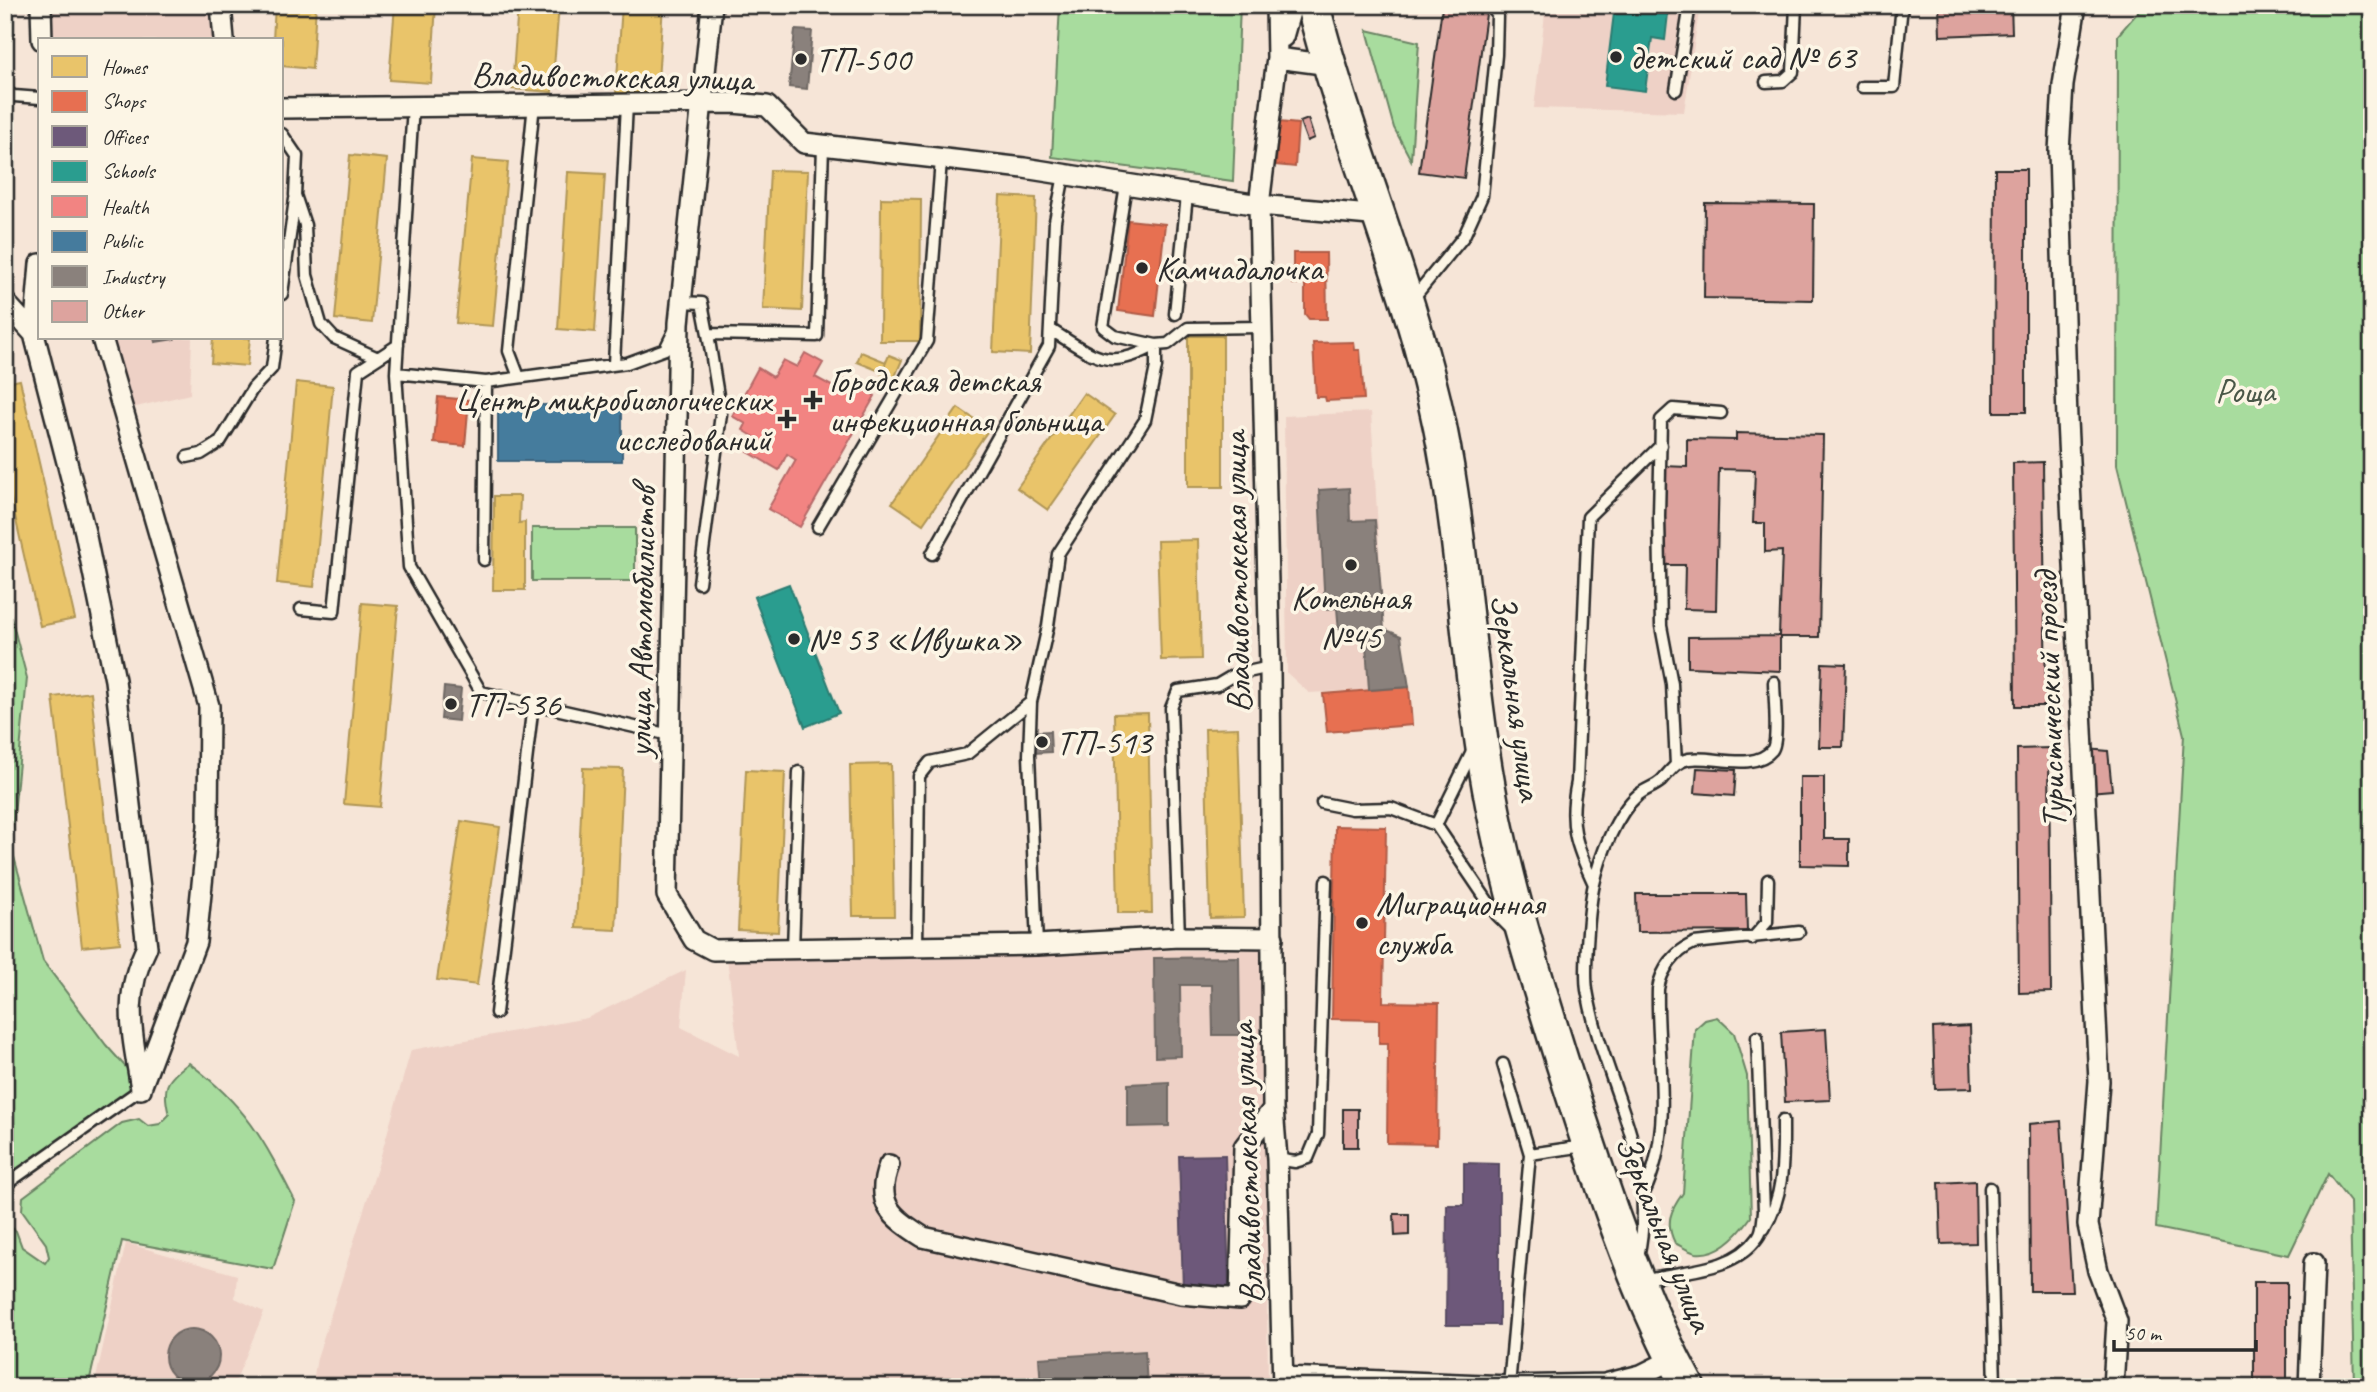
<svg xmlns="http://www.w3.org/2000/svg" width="2377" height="1392" viewBox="0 0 2377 1392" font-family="Caveat,sans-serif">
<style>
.built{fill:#eed1c6}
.green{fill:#a8dc9e;stroke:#6a8464;stroke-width:2}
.homes{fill:#e9c46a;stroke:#b09657;stroke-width:2}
.shops{fill:#e76f51;stroke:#af5b46;stroke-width:2}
.offices{fill:#6d597a;stroke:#594b62;stroke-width:2}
.schools{fill:#2a9d8f;stroke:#2a7b71;stroke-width:2}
.health{fill:#f28482;stroke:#b66968;stroke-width:2}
.public{fill:#457b9d;stroke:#3d637b;stroke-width:2}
.industry{fill:#8a817c;stroke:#6e6764;stroke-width:2}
.building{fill:#dda39e;stroke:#2b2b2b;stroke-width:2}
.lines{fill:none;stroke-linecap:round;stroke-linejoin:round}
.lane-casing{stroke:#2b2b2b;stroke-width:15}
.street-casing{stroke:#2b2b2b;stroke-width:24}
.primary-casing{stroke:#2b2b2b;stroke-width:37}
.lane{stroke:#fcf5e5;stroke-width:10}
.street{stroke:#fcf5e5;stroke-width:19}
.primary{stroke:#fcf5e5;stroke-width:32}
.poi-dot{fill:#2b2b2b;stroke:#fcf5e5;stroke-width:2.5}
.labels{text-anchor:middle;stroke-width:7;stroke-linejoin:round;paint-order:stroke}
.poi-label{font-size:35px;fill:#2b2b2b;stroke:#fcf5e5;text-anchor:start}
.street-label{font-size:35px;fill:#2b2b2b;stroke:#fcf5e5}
.park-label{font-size:35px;fill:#4a5748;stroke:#fcf5e5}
</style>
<rect width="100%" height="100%" fill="#f6e5d7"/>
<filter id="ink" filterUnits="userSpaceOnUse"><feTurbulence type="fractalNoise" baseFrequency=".0143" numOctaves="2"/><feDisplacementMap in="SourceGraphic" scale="14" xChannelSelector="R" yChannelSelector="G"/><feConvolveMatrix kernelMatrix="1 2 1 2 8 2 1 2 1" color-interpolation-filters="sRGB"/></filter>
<g filter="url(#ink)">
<path class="built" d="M53,5H212L217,40H54Z
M1546,5H1700L1684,112L1534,108Z
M111,338H192L190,394L132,408Z
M1371,412L1384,629L1409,687L1309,693L1287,673L1284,416Z
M1263,949L1268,1387H1147L1144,1351L1039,1358L1041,1387H312L317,1358L379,1162L411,1050L587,1018L686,970L681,1027L739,1056L727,958Z
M126,1243L237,1275L235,1298L264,1312L233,1387H94Z"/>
<path class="green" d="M1060,5H1240L1233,181L1052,157Z
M2144,5H2372V1387H2354L2350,1202L2328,1174L2289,1255L2156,1228L2184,735L2117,465L2118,35Z
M1367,30L1419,42L1411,160L1394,128Z
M532,528H635V581H532Z
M5,594L27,678L11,846L43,961L106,1045L131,1073L136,1086L5,1177Z
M1717,1017L1734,1033L1747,1076L1751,1217C1739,1234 1720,1256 1696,1253C1690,1252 1681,1246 1675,1243C1665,1223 1670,1211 1683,1193L1695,1029L1705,1020Z
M189,1063C246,1106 263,1138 295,1201L273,1269L122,1241L88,1387H5V1223L16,1231L22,1247L45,1263L49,1257L46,1244L22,1210L23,1197L122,1123L139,1119L148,1126L160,1124L169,1115C162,1088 165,1080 189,1063Z"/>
<path class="homes" d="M275,5H316L312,69L282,66V40H273Z
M395,5H436L431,83L389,80Z
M518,5H559L552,92L512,89Z
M622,5H663L657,96L616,93Z
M350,155L387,159L372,323L335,319Z
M472,159L508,162L493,326L456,323Z
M770,170L808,171L802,311L763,309Z
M568,172L605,174L595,332L558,329Z
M1000,196L1036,198L1030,354L993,352Z
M881,198L921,199L920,341H880Z
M1188,336H1223V487H1188Z
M213,338H250L247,366L211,363Z
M861,352L886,362L882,372L857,362Z
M889,355L902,360L894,379L881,374Z
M20,380L75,619L40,626L5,472V383Z
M296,382L333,386L314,587L277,583Z
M1084,393L1115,415L1048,510L1017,488Z
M958,408L989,429L923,524L892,503Z
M494,496H520L519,523L525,522V590H493Z
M1198,540L1201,659L1161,660L1157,541Z
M362,603L398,606L380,807L344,804Z
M91,692L120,943L82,947L53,697Z
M1148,713L1152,913H1118L1114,714Z
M1238,728L1244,917L1210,918L1205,729Z
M891,764L894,916H853L850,765Z
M583,768L623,769L616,930L576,928Z
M746,770L785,772L778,932L738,930Z
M461,821L500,827L477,985L437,980Z"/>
<path class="shops" d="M1279,122L1298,124L1295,167L1276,165Z
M1128,220L1165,224L1155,316L1118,311Z
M1293,253H1326L1327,319H1309L1305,314V284H1293Z
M1354,342L1355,350H1360L1364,399L1326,401L1325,397H1316L1313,343Z
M438,397L469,400L465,446L434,443Z
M1409,687L1412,725L1327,732L1323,694Z
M1335,826L1386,827L1383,1002L1439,1003L1437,1144L1387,1143L1388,1043H1379V1020L1332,1019Z"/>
<path class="offices" d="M1225,1155L1229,1289L1183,1290L1179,1156Z
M1464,1163L1499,1164V1325H1446L1447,1205H1464Z"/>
<path class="schools" d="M1615,5H1669L1665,40L1652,38L1645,91L1605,86Z
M789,584L839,713L805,727L754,597Z"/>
<path class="health" d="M805,353L823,363L815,377L837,389L843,378L875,396L800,527L768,509L796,460L787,454L779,470L748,452L756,438L743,430L746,424L732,416L758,368L773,377L783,360L797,367Z"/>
<path class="public" d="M498,405H622V461H498Z"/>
<path class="industry" d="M795,30L812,31L807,89L789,87Z
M154,338H173L174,339L155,342Z
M1349,488L1350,521L1375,520L1384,629L1339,632L1337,608L1325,609L1319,490Z
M1384,629L1401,636L1409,687L1369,690L1365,630Z
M444,687L461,689L458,721L441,719Z
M1050,731L1051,752L1034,753L1033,732Z
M1239,957L1240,1035H1213L1212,985H1180L1181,1056L1155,1057L1154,958Z
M1169,1082V1126L1128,1127V1084Z
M165 1356a27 27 0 1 1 54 0a27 27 0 1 1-54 0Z
M1145,1351L1147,1387H1041L1039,1358Z"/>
<path class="building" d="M1939,5H2011L2012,33L1940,36Z
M1442,8L1486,14L1464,178L1419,172Z
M1308,119L1314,138L1307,141L1300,122Z
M1995,169H2026V412H1994Z
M1705,203L1814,204L1813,300L1704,298Z
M1736,433L1823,435L1819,637H1780V671L1688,667V637L1779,636L1782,551L1765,552V523H1753L1755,470L1719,469L1716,610L1684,609L1685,565H1662L1664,466L1687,467V439L1736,440Z
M2043,462L2046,706H2015L2013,463Z
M1822,663L1846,664L1843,747H1819Z
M2049,748L2051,992L2019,993L2017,749Z
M2087,749L2108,751L2112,790L2089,792Z
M1697,768L1736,770L1734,796L1695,793Z
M1800,777H1824V839H1849V866L1800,865Z
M1636,894H1746L1747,931L1637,932Z
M1970,1026L1972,1088L1935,1089L1933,1028Z
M1826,1029L1830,1100L1785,1102L1781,1032Z
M1343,1109H1358V1147H1343Z
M2061,1121L2072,1291H2030L2029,1124Z
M1975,1181L1976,1243L1941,1244L1939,1183Z
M1394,1214H1409V1235L1395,1236Z
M2254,1282H2287V1387H2254Z"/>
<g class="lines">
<g class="lane-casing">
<path id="lane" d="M1766,82L1783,81L1793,72L1796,5
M1862,87H1894L1902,5
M1676,90L1690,5
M5,91L14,96L40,98
M413,106L396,373L409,567L481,692L670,735
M282,134L297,156L295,195L305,225L307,275L321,324L334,338L378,358
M1126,185L1103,327L1115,336L1156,345L1168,344L1188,328L1262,327
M282,294L295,199
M1411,301L1464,236L1482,196L1496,55L1497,15L1490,5
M681,302L702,303L708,334L817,336L823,146
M1175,314L1187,195
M1051,330C1095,357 1108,372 1156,345
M614,364L627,104
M396,373L486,382
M519,377L509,351L534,104
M187,457L201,454L220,442L253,388L272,368L276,338
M818,527L927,341L941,160
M932,554L1049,346L1055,221L1064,175
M484,560L486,382L627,363L665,349L675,329
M699,583L721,414L708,334
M301,609L334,612L358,371L398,345
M1031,702L1029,755L1037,945
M1676,765L1672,684L1661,626L1659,516L1661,420L1673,409L1721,413
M1322,803L1352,809L1391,808L1436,825L1497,915L1511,929
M1436,825L1473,750
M1594,884C1576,846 1568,824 1577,782L1588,517L1661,445
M1179,937L1171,708L1178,691L1217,685L1234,675L1270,667
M1752,939L1767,922L1768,880
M917,947L919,776L930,762L967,754L1031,702L1048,626L1058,554L1145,420L1156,367V345
M793,949L799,772
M496,1013L533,704
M1503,1064L1530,1154L1584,1146
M1277,1159L1295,1162L1308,1158L1318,1134L1326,881
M5,1185L141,1089
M1990,1188L1995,1387
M1644,1193C1675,1128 1656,1059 1658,989C1661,969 1676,951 1694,943L1799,932
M1764,1229C1785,1194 1783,1159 1783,1120
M1638,1257C1660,1158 1603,1084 1587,990C1584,969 1589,906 1594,884C1600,856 1616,814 1638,795C1645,789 1654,787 1661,781C1669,773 1676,761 1689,759C1712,755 1754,772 1772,750C1779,741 1774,695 1774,682
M1643,1280C1681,1270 1733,1273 1758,1237C1763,1231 1763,1219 1764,1211L1757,1037
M1509,1386L1530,1154"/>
</g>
<g class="street-casing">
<path id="street" d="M41,5L42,40
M221,5L224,40
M712,5L679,323L667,895L694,940L713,950L1037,945L1179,937L1273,938
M1276,5L1277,58L1259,205L1270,667L1273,1109L1277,1159L1283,1387
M2076,5L2063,85L2059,151L2067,420L2099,1081L2088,1225L2098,1271L2117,1321L2113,1387
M1283,37L1292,5
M1277,58L1330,65
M282,108L733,103L767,106L804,143L1024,168L1259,205L1381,216
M40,264L34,334L85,532L115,680L147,947C121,997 133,1036 141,1089
M5,302L34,334
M102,338L209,706L208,826L196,942L141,1088
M889,1165C874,1204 892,1217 923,1237L1181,1294L1240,1299L1244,1147L1273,1109
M1284,1377L1509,1386L1605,1384L1641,1375L1673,1359
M2309,1387L2314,1263"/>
</g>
<g class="primary-casing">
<path id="primary" d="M1313,5C1349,148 1410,282 1440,427C1463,540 1467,657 1486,771C1503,874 1534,972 1565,1071C1599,1178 1634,1288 1688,1387"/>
</g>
<use href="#lane" class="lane"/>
<use href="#street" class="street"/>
<use href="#primary" class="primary"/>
</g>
</g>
<g class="poi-dot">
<circle cx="1616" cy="57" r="7"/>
<circle cx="801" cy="59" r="7"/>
<circle cx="1142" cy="268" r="7"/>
<path d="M809.5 389.5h7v7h7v7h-7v7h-7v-7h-7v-7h7z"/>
<path d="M783.5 408.5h7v7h7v7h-7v7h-7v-7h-7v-7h7z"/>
<circle cx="1351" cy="565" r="7"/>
<circle cx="794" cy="639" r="7"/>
<circle cx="451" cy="704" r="7"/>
<circle cx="1042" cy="742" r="7"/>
<circle cx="1362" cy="923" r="7"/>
</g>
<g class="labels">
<g class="poi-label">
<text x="1630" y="69">детский сад № 63</text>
<text x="815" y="71">ТП-500</text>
<text x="1156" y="280">Камчадалочка</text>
<text x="829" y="392">Городская детская<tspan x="829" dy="40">инфекционная больница</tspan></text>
<text x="771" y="411" text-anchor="end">Центр микробиологических<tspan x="771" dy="40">исследований</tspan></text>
<text x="1351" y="609" text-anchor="middle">Котельная<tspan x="1351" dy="40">№45</tspan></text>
<text x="808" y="651">№ 53 «Ивушка»</text>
<text x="465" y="716">ТП-536</text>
<text x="1056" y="754">ТП-513</text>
<text x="1376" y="915">Миграционная<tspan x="1376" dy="40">служба</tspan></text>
</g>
<g class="street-label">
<text transform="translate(612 76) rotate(1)" y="12">Владивостокская улица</text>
<text transform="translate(1236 572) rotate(-91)" y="12">Владивостокская улица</text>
<text transform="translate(641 622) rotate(-89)" y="12">улица Автомобилистов</text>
<text transform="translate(1517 697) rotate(82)" y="12">Зеркальная улица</text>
<text transform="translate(2049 700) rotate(-92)" y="12">Туристический проезд</text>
<text transform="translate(1246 1163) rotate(-92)" y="12">Владивостокская улица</text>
<text transform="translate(1665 1233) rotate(68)" y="12">Зеркальная улица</text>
</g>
<g class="park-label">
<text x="2245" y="402">Роща</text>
</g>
</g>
<rect width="2377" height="1392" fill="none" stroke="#fcf5e5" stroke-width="28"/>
<rect x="14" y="14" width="2349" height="1364" fill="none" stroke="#2b2b2b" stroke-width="2.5" filter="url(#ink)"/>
<rect x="38" y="38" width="245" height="301" fill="#fcf5e5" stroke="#a8a49b" stroke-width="2"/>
<rect x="52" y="56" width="35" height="21" fill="#e9c46a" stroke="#a8a49b" stroke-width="2"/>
<text x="102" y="74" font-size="21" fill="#2b2b2b">Homes</text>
<rect x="52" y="91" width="35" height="21" fill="#e76f51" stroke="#a8a49b" stroke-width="2"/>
<text x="102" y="108" font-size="21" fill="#2b2b2b">Shops</text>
<rect x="52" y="126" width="35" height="21" fill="#6d597a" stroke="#a8a49b" stroke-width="2"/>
<text x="102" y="144" font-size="21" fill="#2b2b2b">Offices</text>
<rect x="52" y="161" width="35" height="21" fill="#2a9d8f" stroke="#a8a49b" stroke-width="2"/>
<text x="102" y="178" font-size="21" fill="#2b2b2b">Schools</text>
<rect x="52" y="196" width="35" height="21" fill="#f28482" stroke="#a8a49b" stroke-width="2"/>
<text x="102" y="214" font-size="21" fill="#2b2b2b">Health</text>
<rect x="52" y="231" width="35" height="21" fill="#457b9d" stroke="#a8a49b" stroke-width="2"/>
<text x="102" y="248" font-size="21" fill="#2b2b2b">Public</text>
<rect x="52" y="266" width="35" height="21" fill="#8a817c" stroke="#a8a49b" stroke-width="2"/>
<text x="102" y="284" font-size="21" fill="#2b2b2b">Industry</text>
<rect x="52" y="301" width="35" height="21" fill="#dda39e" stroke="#a8a49b" stroke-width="2"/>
<text x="102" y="318" font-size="21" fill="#2b2b2b">Other</text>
<path d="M2114 1340v10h142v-10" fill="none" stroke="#2b2b2b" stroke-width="3.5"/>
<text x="2125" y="1340" font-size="21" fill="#2b2b2b" stroke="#fcf5e5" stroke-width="5" paint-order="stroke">50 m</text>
</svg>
